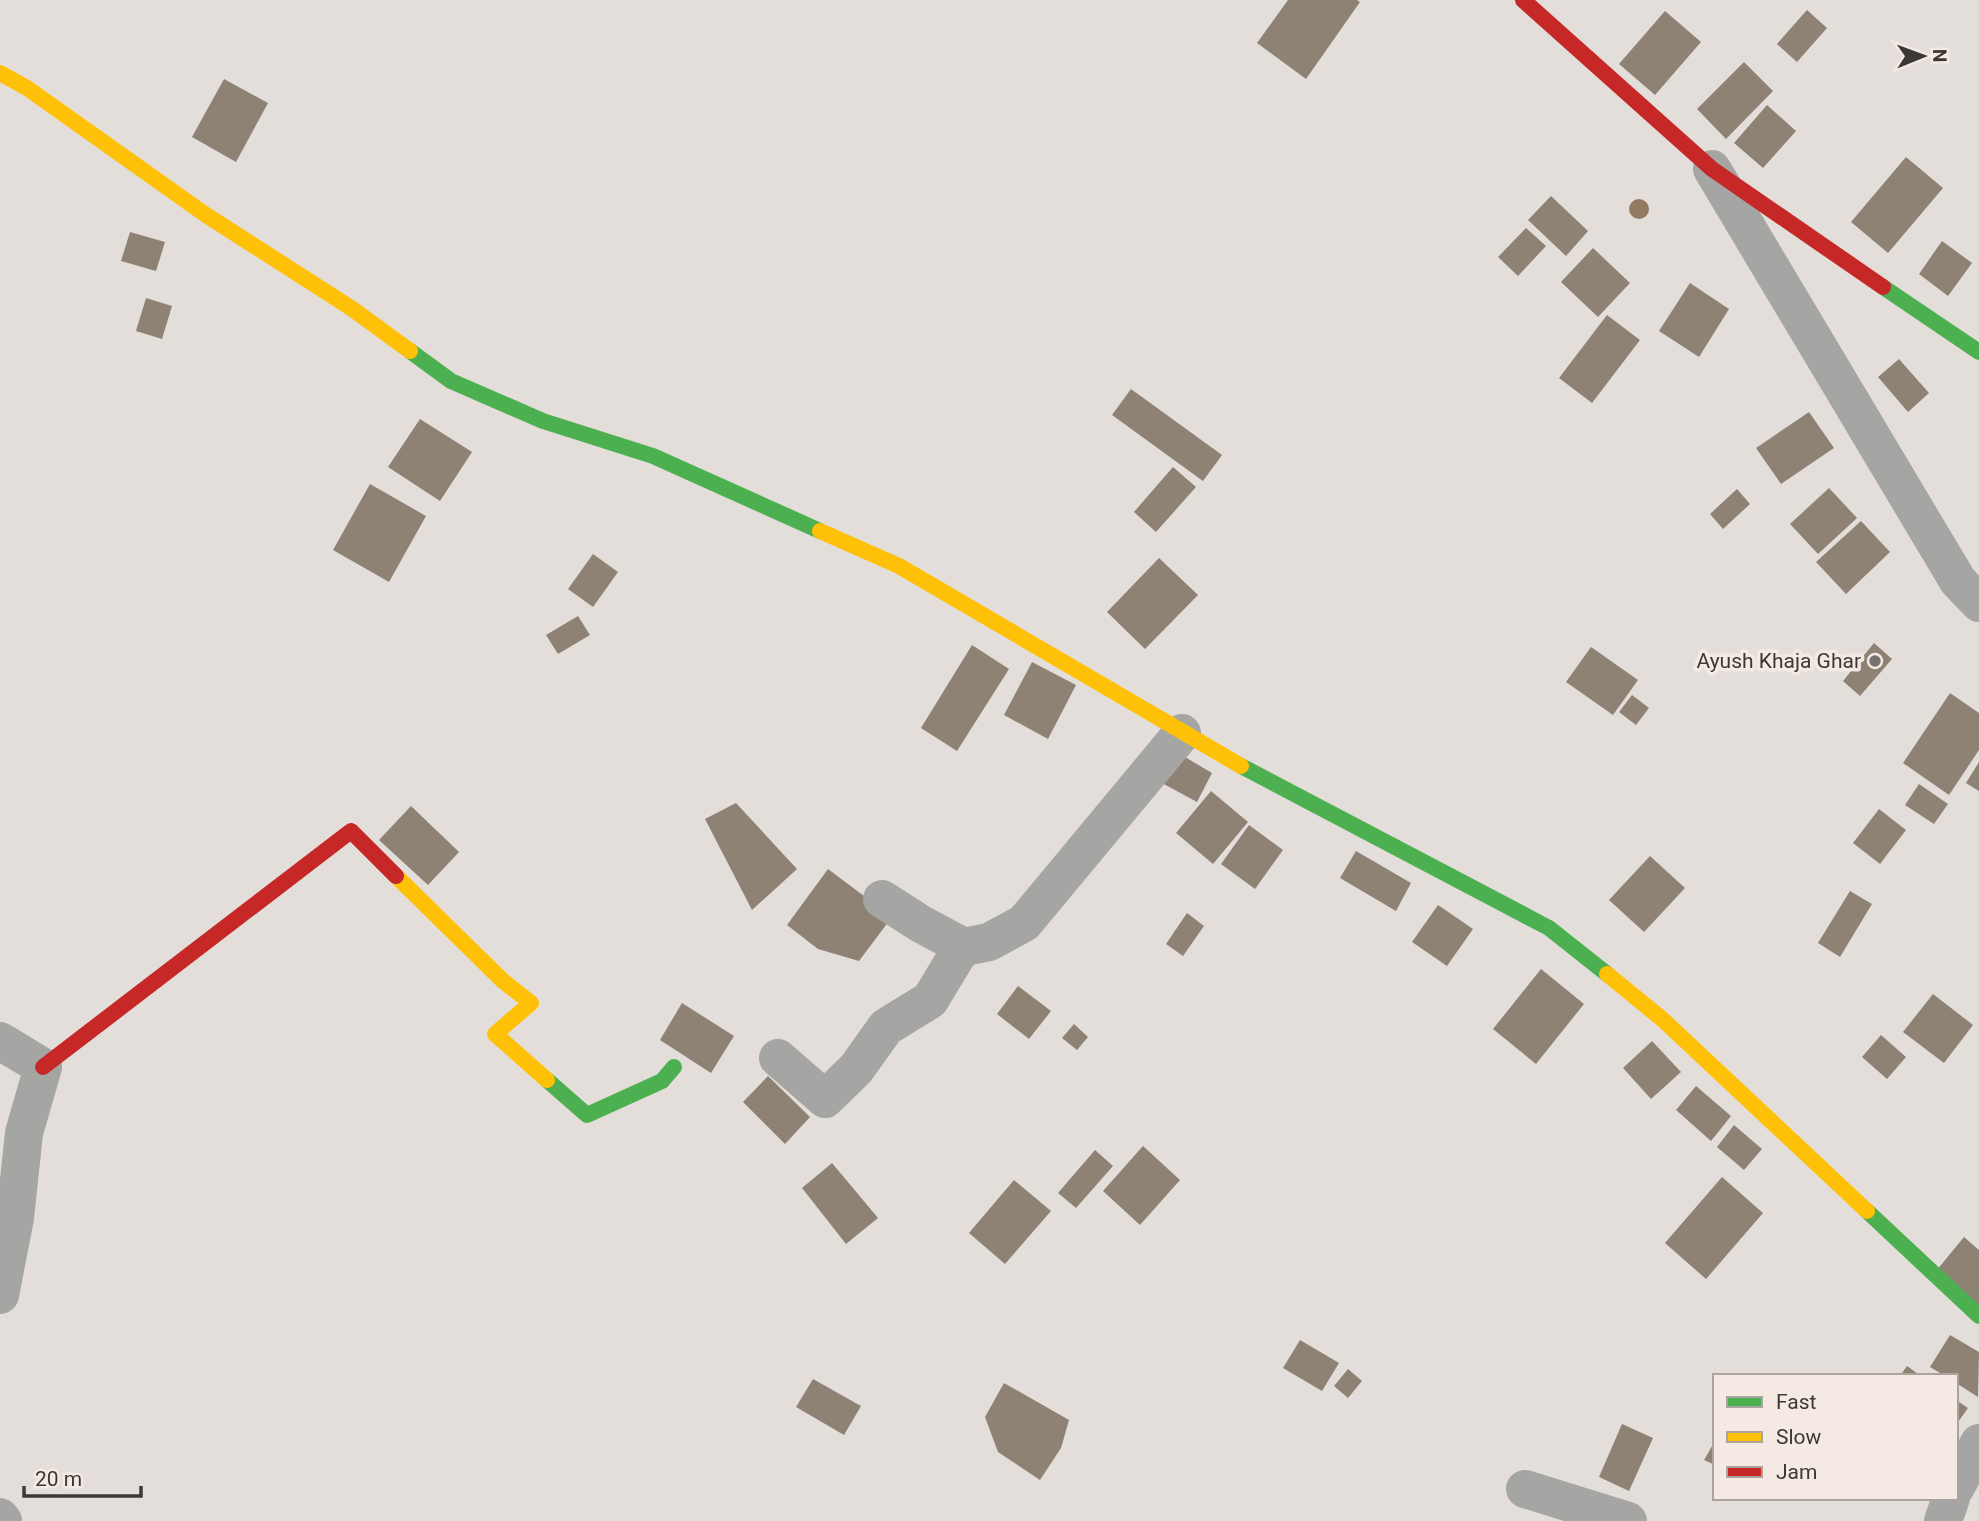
<svg xmlns="http://www.w3.org/2000/svg" width="1979" height="1521" font-family="Roboto,sans-serif">
<rect width="100%" height="100%" fill="#e3ded9"/>
<path fill="#8e8275" d="M1288 0H1357L1360 2 1306 79 1257 43Z
M1807 10 1827 28 1797 62 1777 44Z
M1665 11 1701 42 1655 95 1619 64Z
M1744 62 1773 91 1726 139 1697 109Z
M224 79 268 103 236 162 192 137Z
M1767 105 1796 131 1763 168 1734 143Z
M1906 157 1943 188 1888 253 1851 222Z
M1551 196 1588 231 1566 256 1528 220Z
M1526 228 1546 246 1518 276 1498 257Z
M130 232 165 242 156 271 121 261Z
M1942 241 1972 263 1948 296 1919 274Z
M1593 248 1630 283 1598 317 1561 282Z
M1690 283 1729 309 1699 357 1659 331Z
M146 298 172 306 162 339 136 331Z
M1607 315 1640 340 1592 403 1559 378Z
M1899 359 1929 393 1908 412 1878 377Z
M1131 389 1222 455 1203 481 1112 415Z
M1809 412 1834 448 1781 484 1756 448Z
M420 419 472 452 440 501 388 467Z
M1173 467 1196 487 1156 532 1134 512Z
M370 484 426 516 389 582 333 550Z
M1829 488 1857 518 1818 554 1790 524Z
M1737 489 1750 504 1723 529 1710 514Z
M1861 521 1890 552 1846 594 1816 562Z
M593 554 618 572 593 607 568 589Z
M1159 558 1198 595 1145 649 1107 612Z
M578 616 590 635 558 654 546 635Z
M1874 643 1892 659 1860 696 1843 681Z
M972 645 1009 669 957 751 921 728Z
M1591 647 1638 680 1613 715 1566 682Z
M1032 662 1076 685 1048 739 1004 715Z
M1950 693 1979 713V750L1949 795 1903 763Z
M1632 695 1649 708 1636 725 1619 712Z
M1180 754 1212 773 1197 802 1160 782Z
M1979 762V791L1966 783Z
M1919 784 1948 804 1934 824 1905 805Z
M1211 791 1248 822 1213 864 1176 833Z
M736 803 797 869 752 910 705 819Z
M411 806 459 852 428 885 379 840Z
M1879 809 1906 830 1880 864 1853 843Z
M1249 825 1283 850 1255 889 1221 864Z
M1356 851 1411 883 1396 911 1340 878Z
M1650 856 1685 888 1644 932 1609 900Z
M828 869 892 917 859 961 818 949 787 925Z
M1850 891 1872 904 1840 957 1818 943Z
M1438 905 1473 929 1447 966 1412 942Z
M1187 913 1204 926 1183 956 1166 944Z
M1541 969 1584 1004 1536 1064 1493 1029Z
M1018 986 1051 1011 1029 1039 997 1014Z
M1933 994 1973 1025 1944 1063 1903 1032Z
M682 1003 734 1036 711 1073 660 1040Z
M1074 1024 1088 1037 1077 1050 1062 1038Z
M1881 1035 1906 1057 1887 1079 1862 1057Z
M1652 1041 1681 1072 1651 1099 1623 1068Z
M768 1076 810 1117 785 1144 743 1102Z
M1696 1086 1731 1116 1711 1141 1676 1110Z
M1734 1125 1762 1149 1744 1170 1717 1147Z
M1143 1146 1180 1180 1140 1225 1103 1191Z
M1095 1150 1113 1166 1076 1208 1058 1193Z
M832 1163 878 1218 846 1244 802 1188Z
M1722 1177 1763 1213 1706 1279 1665 1243Z
M1014 1180 1051 1211 1005 1264 969 1233Z
M1964 1237 1979 1250V1307L1936 1271Z
M1950 1335 1979 1352 1978 1397 1956 1383V1376H1945L1930 1367Z
M1300 1340 1339 1363 1322 1391 1283 1368Z
M1907 1366 1921 1376H1900Z
M1348 1369 1362 1381 1348 1398 1334 1386Z
M813 1379 861 1406 844 1435 796 1407Z
M1004 1383 1069 1420 1061 1448 1040 1480 998 1452 985 1417Z
M1956 1400 1968 1408 1956 1425Z
M1622 1424 1653 1438 1629 1491 1599 1477Z
M1715 1441V1465L1704 1460Z"/>
<g fill="none" stroke-linecap="round" stroke-linejoin="round">
<path stroke="#a5a5a4" stroke-width="38" d="M1712 169 1958 581 1979 603
M882 899 921 924 964 947
M0 1041 43 1067 24 1133 15 1218 0 1295
M778 1058 825 1099 856 1069 886 1027 930 1000 956 957 964 947 989 942 1024 923 1182 733
M1956 1487 1979 1443
M1525 1489 1628 1521
M0 1517 3 1521
M1943 1521 1951 1498"/>
<path stroke="#4caf50" stroke-width="16" d="M1883 287 1979 352
M410 351 451 381 543 421 653 456 820 531
M1241 766 1549 928 1607 974
M547 1080 587 1115 662 1081 674 1067
M1867 1211 1979 1316"/>
<path stroke="#ffc107" stroke-width="16" d="M0 73 27 88 206 215 351 308 410 351
M820 531 899 566 1241 766
M396 876 503 981 531 1003 495 1034 547 1080
M1607 974 1662 1019 1867 1211"/>
<path stroke="#c62828" stroke-width="16" d="M1523 0 1712 169 1883 287
M43 1067 351 831 396 876"/>
</g>
<circle fill="#927962" cx="1639" cy="209" r="10"/>
<circle fill="#76726e" stroke="#f5eae3" stroke-width="2.5" cx="1875" cy="661" r="7"/>
<g text-anchor="middle" dominant-baseline="central" stroke-width="7" stroke-linejoin="round" paint-order="stroke">
<g font-size="21" fill="#3c3835" stroke="#f5eae3" text-anchor="end">
<text x="1861" y="661">Ayush Khaja Ghar</text>
</g>
</g>
<rect x="1713" y="1374" width="245" height="126" fill="#f5eae3" stroke="#aba39d" stroke-width="2"/>
<rect x="1727" y="1397" width="35" height="10" fill="#4caf50" stroke="#aba39d" stroke-width="2"/>
<text x="1776" y="1409" font-size="21" fill="#3c3835">Fast</text>
<rect x="1727" y="1432" width="35" height="10" fill="#ffc107" stroke="#aba39d" stroke-width="2"/>
<text x="1776" y="1444" font-size="21" fill="#3c3835">Slow</text>
<rect x="1727" y="1467" width="35" height="10" fill="#c62828" stroke="#aba39d" stroke-width="2"/>
<text x="1776" y="1479" font-size="21" fill="#3c3835">Jam</text>
<g transform="translate(1923 56) rotate(89)" stroke="#f5eae3" stroke-width="5" paint-order="stroke">
<path d="M0-5L12 26L0 18L-12 26Z" fill="#3c3835"/>
<text y="-10" font-size="19" font-weight="bold" text-anchor="middle" fill="#3c3835">N</text>
</g>
<path d="M24 1486v10h117v-10" fill="none" stroke="#3c3835" stroke-width="3.5"/>
<text x="35" y="1486" font-size="21" fill="#3c3835" stroke="#f5eae3" stroke-width="5" paint-order="stroke">20 m</text>
</svg>
